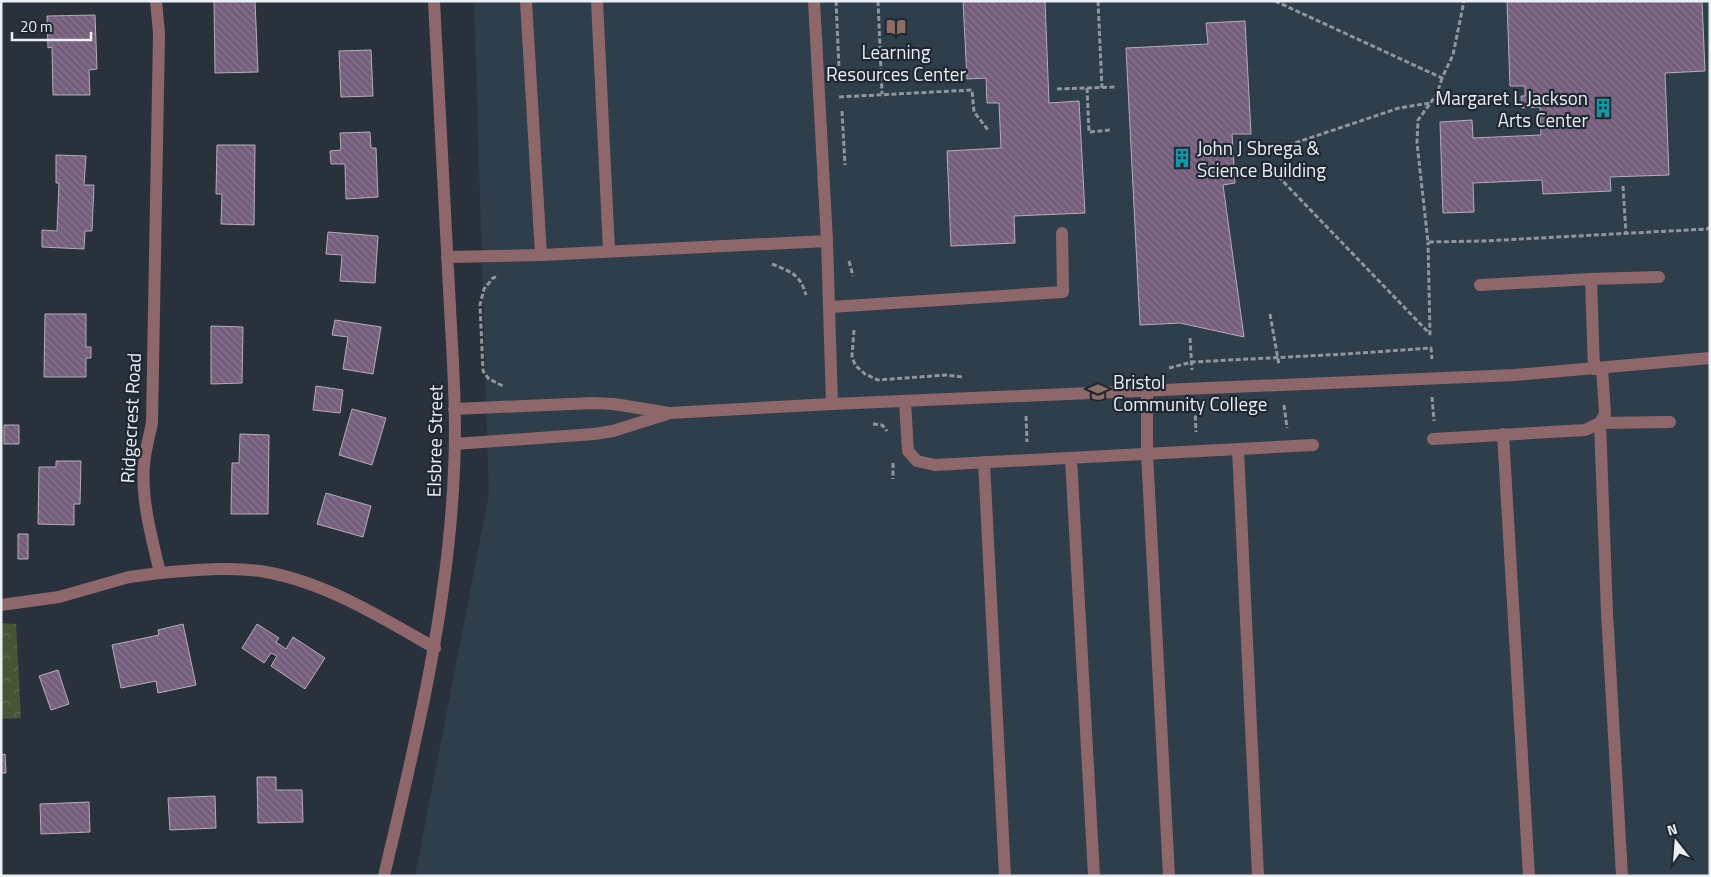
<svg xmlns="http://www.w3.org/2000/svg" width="1711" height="877" font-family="'Titillium Web',sans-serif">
<defs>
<pattern id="forest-crowns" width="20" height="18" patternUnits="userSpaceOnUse" patternTransform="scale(1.25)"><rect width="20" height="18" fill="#475436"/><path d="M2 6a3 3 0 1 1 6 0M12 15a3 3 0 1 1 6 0" fill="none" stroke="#626d54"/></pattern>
<pattern id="building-back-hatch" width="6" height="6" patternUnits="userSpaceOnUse" patternTransform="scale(1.25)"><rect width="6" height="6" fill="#745e7b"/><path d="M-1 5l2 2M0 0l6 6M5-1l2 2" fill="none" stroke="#88758e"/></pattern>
</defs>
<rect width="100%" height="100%" fill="#29323c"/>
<path fill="#2f3e4b" d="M474 1H1710V876H415L489 494Z"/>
<path fill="url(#forest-crowns)" d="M1 623 16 624 21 718 1 719Z"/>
<path fill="url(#building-back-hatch)" stroke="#b6acb9" d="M214 1H255L258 72 215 73Z
M963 1H1045L1049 103 1079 101 1085 213 1014 216 1015 243 951 246 947 151 1001 148 999 103H987L986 78 967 79Z
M1507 1H1702L1705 71 1665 73 1669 175 1610 177 1611 191 1543 194 1542 180 1473 183 1474 212 1443 213 1440 122 1472 120 1473 138 1541 135 1540 107 1522 108 1521 96H1525V86H1510Z
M95 15 97 69 89 70 90 95H53L52 47 48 48 47 16Z
M1245 21 1251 134H1232L1235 183 1223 185 1244 337 1180 323 1140 325 1126 48 1208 44 1206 23Z
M371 50 373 96 341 97 339 51Z
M370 132 371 148H376L378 197 346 199 345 164H331L330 151 341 150 340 133Z
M217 145H255L254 225 221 224 222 194H216Z
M56 155 86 156 84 185H94L92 231H85L84 249 42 247V230L57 231 59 183H56Z
M328 232 378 236 375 283 340 281 342 255 326 254Z
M45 314H86V347H91V358H86V377H44Z
M335 320 381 327 373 374 343 369 348 337 332 335Z
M211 326 243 327 242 383 211 384Z
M316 386 343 390 340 413 313 410Z
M352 409 386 418 372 465 339 455Z
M4 425H19V444H4Z
M240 434 269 435 268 514H231L232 463H239Z
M56 461H81L80 504H74V525L38 524 39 467H56Z
M326 493 371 506 363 537 317 524Z
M18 534H28V559H18Z
M183 624 196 685 158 693 156 681 121 688 112 645 159 635 158 630Z
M257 624 279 638 276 642 286 649 293 637 325 658 305 689 271 666 277 656 271 653 264 663 242 648Z
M58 670 69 704 51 710 39 676Z
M5 754 6 773H1V755Z
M257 777H276V790H302L303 822 258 823Z
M215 796 216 828 170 830 168 798Z
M89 802 90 832 41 834 40 804Z"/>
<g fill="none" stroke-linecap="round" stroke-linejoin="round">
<path stroke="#8f969e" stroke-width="3" stroke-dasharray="5 2.5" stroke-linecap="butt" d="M836 1 839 68
M878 1 882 94
M1098 1 1102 88
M1275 1 1442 78 1453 55 1464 1
M1442 78 1437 94 1418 120 1417 143 1428 242 1484 241 1707 229 1710 227
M1087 88 1089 132 1110 130
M1057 89 1115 87
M839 97 972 90 974 112 988 130
M842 111 845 165
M1274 150 1399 108 1430 103
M1273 171 1430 334 1428 242
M1623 186 1626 234
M849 261 853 276
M772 264C791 272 800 274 806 295
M496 277 493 278 484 289 480 305 483 371 489 379 503 386
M1270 314 1279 365
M854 330 852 356 855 365 865 374 878 380 946 375 963 377
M1190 338 1192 370
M1169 368 1192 362 1346 354 1431 348 1432 359
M1432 397 1434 421
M1284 405 1287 428
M1195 408 1196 432
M1026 416 1027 442
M873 424 882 425 887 431
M893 463V479"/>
<path stroke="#8e676b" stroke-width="12" d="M156 1 159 33 152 423C149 437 145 451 144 465 141 501 152 538 160 573 195 570 232 566 266 572 327 583 382 618 435 648
M526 1 541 255
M597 1 609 251
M814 1 827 241 832 404
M447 257 541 255 827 241
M1591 279 1659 277
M1480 285 1591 279 1594 369
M830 307 1063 292 1062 233
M1147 391V453L1169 876
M905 402 908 451 917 461 935 465 1313 445
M454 409 593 403 614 404 669 413 832 404 1515 375 1710 358
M1503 434 1529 876
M1433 439 1585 430 1600 423 1605 414 1602 368
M455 444 594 434 613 431 667 414
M1238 449 1258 876
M1071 458 1094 876
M984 462 1005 876
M1 605 59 597 129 577 160 573
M384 876C416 741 448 610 454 471 457 410 452 349 449 289 444 193 439 97 434 1
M1622 876 1607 613 1600 423 1670 422"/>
</g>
<defs>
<symbol id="library-bare" viewBox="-9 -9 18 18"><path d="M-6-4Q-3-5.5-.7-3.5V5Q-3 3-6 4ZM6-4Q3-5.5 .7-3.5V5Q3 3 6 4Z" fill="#8d6e63" stroke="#1f2832" stroke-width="2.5" paint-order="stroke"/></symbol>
<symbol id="building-bare" viewBox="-9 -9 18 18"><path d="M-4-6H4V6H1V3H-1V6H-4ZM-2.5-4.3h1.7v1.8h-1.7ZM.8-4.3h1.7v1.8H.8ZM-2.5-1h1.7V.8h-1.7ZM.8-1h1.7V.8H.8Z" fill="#0f9aa8" stroke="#1f2832" stroke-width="2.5" paint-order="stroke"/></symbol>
<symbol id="university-bare" viewBox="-9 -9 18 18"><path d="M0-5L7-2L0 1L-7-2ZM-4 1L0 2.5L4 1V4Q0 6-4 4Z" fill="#8d6e63" stroke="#1f2832" stroke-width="2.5" paint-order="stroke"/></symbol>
</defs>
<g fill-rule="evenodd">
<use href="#library-bare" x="882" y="13" width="28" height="28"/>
<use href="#building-bare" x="1589" y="94" width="28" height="28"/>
<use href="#building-bare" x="1168" y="144" width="28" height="28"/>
<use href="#university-bare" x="1084" y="378" width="28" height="28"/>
</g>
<g text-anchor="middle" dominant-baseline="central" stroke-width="4.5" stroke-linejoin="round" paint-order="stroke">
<g font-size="19" fill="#e9eff5" stroke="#1f2832" text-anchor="start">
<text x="896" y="51" text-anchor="middle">Learning<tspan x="896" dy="22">Resources Center</tspan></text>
<text x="1588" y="97" text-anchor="end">Margaret L Jackson<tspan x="1588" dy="22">Arts Center</tspan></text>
<text x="1197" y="147">John J Sbrega &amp;<tspan x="1197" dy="22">Science Building</tspan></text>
<text x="1113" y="381">Bristol<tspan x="1113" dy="22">Community College</tspan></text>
</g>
<g font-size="19" fill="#e9eff5" stroke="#1f2832">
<text transform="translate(130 418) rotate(-87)">Ridgecrest Road</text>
<text transform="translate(434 441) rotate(-89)">Elsbree Street</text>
</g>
</g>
<rect width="1711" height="877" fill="none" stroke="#e9eff5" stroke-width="5"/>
<g transform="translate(1676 842) rotate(343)" stroke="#1f2832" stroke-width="4" paint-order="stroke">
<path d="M0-4L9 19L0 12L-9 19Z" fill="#e9eff5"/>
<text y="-8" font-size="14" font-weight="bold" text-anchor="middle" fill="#e9eff5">N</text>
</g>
<path d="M12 32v8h79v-8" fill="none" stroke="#e9eff5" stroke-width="2.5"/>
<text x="20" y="32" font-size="15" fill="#e9eff5" stroke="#1f2832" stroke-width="4" paint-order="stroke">20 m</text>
</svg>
